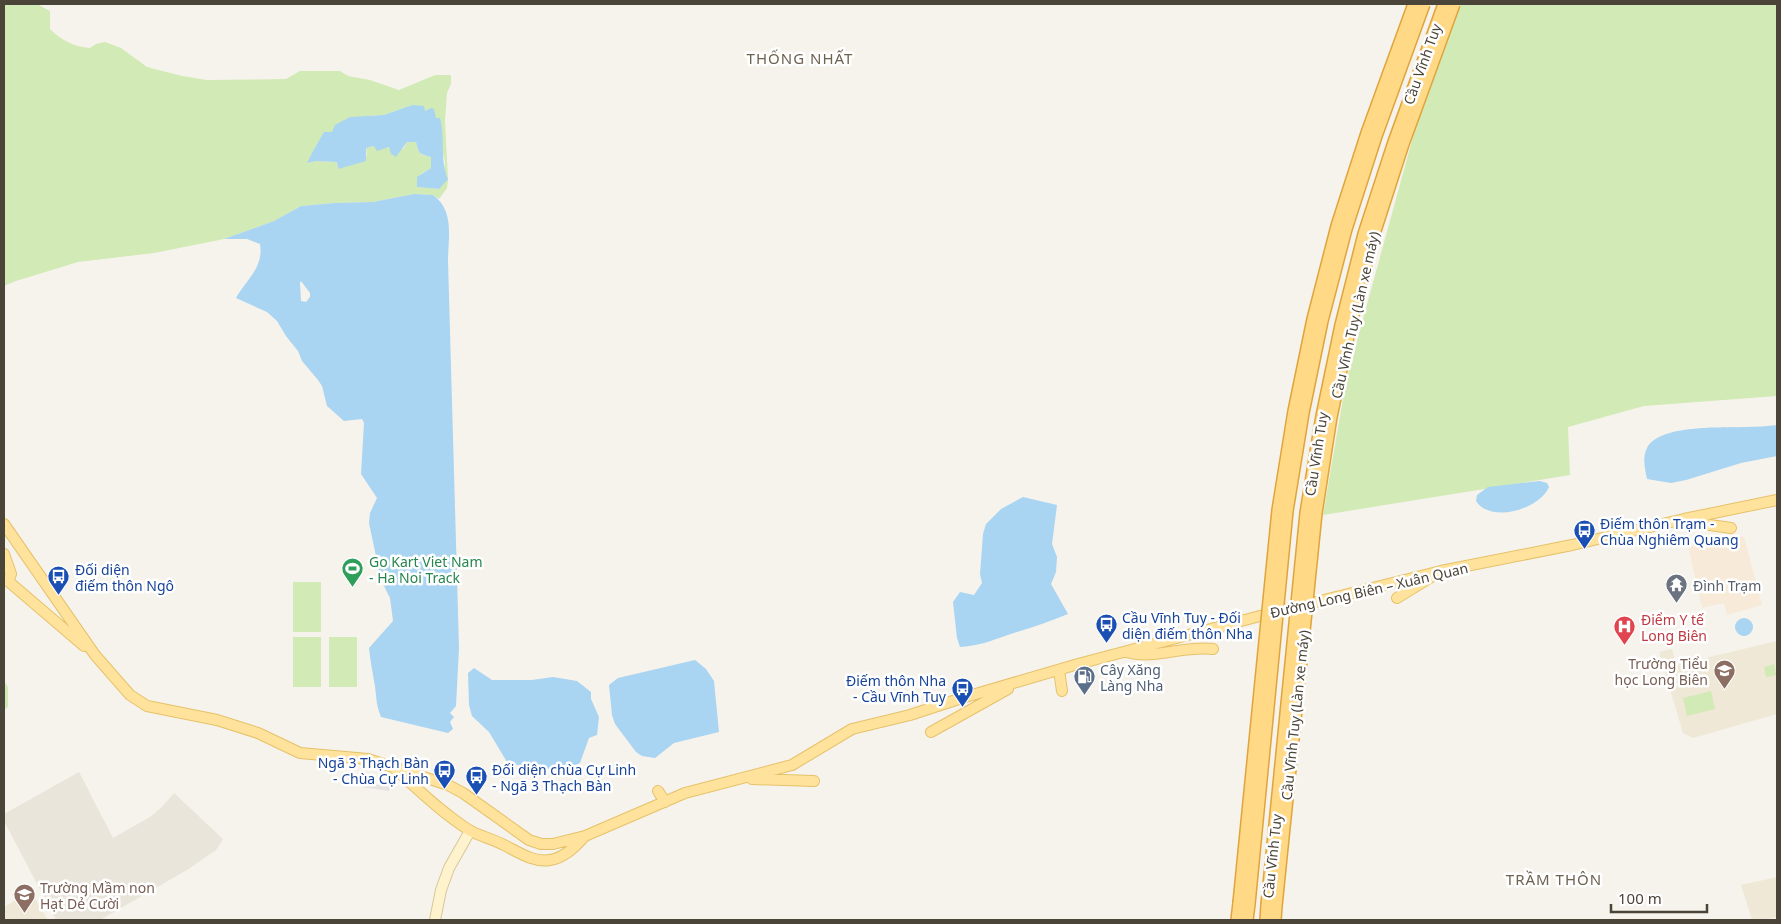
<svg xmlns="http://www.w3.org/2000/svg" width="1781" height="924" font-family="'Noto Sans',sans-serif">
<rect width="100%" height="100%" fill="#f6f3ec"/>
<path fill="#eae5da" d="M79 772 113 838 150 817 162 807 174 793 223 839 216 850 187 870 100 920H56L4 821V814Z"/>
<path fill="#f7ead8" d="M1739 536 1744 537 1762 605 1727 615 1724 603 1702 608 1688 546Z"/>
<path fill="#efe8d6" d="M1777 641V714L1693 738 1683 733 1659 652 1672 649 1676 665Z
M1777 877V917L1764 920H1752L1741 885Z
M25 895 34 896 48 920H4V907Z"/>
<path fill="#d2eab5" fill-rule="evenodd" d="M4 4H37L50 11V29C61 40 74 47 90 48L96 44 105 42 121 48 147 67 182 76 207 80 286 79 300 71H340L348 76 370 80 399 90 435 75H451V84L447 93 445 121 448 180 447 188 439 199 433 195 414 194 373 202 335 203 301 206 274 221 224 239 154 253 78 262 16 281 4 286ZM412 105 425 111 436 119 445 162 444 172 439 189 417 187 421 174 431 168V157L422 155 418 150 416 142H407L403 149 374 146 366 148 367 155 338 169 337 162 315 161 308 163 313 151 324 133 332 132 367 116 384 115Z
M1459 4H1777V396L1644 406 1568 427 1570 475 1323 515 1346 381 1422 104Z
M293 582H321V632H293Z
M293 637H321V687H293Z
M329 637H357V687H329Z
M1774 664 1776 675 1766 677 1764 667Z
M4 681 8 687V707L4 710Z
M1711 691 1715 709 1687 716 1683 698Z"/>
<path fill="#e5e3e0" d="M362 783 390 786 389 791 362 787Z"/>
<path fill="#a9d4f2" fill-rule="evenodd" d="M412 105 424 106 425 111 431 108 434 109 436 118H440C445 136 440 163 448 179L439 189 417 187V177L431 168V157C419 154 419 154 416 142H407L396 157 391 154 389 147 377 151 374 146 366 148V161L338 169 337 162 316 161 307 163 313 151 324 132H332L335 125 350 117 384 115Z
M414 194 433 195C455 211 448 238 448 261L459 648 456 706 450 713 454 717 450 722 453 729 448 733 381 717C375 702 377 695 374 681 372 669 370 659 369 648L393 621 390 598 381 580 369 523 370 513 377 498 361 474 364 423 362 419 344 421 327 406 322 386 318 380 302 361 298 351 286 336 277 321 267 312 236 298C247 279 264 267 260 244L247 239H224L274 221 301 206 335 203 373 202ZM301 281 310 293V297L306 302 301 301 300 283Z
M1777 425V456L1741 463 1686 480 1671 483 1647 479C1645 468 1642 458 1647 448 1659 424 1723 428 1746 427 1757 427 1767 426 1777 425Z
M1540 481 1547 483 1549 487C1540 509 1491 524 1476 501L1477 495 1488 487Z
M1023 497 1057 505 1052 544 1057 557 1056 572 1051 584 1068 614C1051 621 1034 627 1017 632 998 638 981 646 960 647L957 638 953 602 960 592 974 595 982 583 980 574 983 534 986 524 1001 509Z
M1735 627a9 9 0 1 1 18 0a9 9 0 1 1-18 0Z
M695 660 706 669 714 681 719 732 674 743 655 758 642 756 636 752 615 724 612 715 609 685 618 678Z
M474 668 492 680H532L553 677 577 681 591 692V699L599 717 597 735 589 738 580 763 566 770 525 767 507 762 489 732 472 716 469 705 468 673Z"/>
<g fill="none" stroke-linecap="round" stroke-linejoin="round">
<defs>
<path id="secondary" d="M435 920 441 890 449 868 470 831"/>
<path id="primary" d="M4 524 95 655 130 695 147 706 217 720 258 733 300 753 368 759 448 785 463 793 529 840 541 844H553L585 836 685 793 792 765 852 729 910 715 962 698 1078 664 1260 616 1441 571 1572 545 1684 519 1777 500
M1680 524H1703L1731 528
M4 554 11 574 8 581 84 646
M1397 598 1433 576
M1126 652C1155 660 1184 645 1213 649
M1059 670 1062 691
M931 732 1008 689
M395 769C419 790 442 813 469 830 479 836 493 839 504 845 518 852 534 863 550 860 564 858 575 847 584 837
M752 779 814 781
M658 791 665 802"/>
<path id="trunk" d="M1237 920 1239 903
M1247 920 1249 904
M1266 920 1267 905
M1275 920 1276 906"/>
</defs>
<use href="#secondary" stroke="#d6c79b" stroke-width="12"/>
<use href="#primary" stroke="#e6c16a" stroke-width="12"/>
<use href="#trunk" stroke="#e0a43c" stroke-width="14"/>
<use href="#secondary" stroke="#fff3cd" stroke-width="10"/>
<use href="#primary" stroke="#ffe39c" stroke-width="10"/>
<use href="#trunk" stroke="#ffd985" stroke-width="11"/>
<defs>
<path id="trunk-bridge" d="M1239 903 1278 510 1294 411 1313 319 1337 226 1367 133 1414 4
M1249 904 1287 511 1303 413 1322 321 1346 229 1376 136 1424 4
M1267 905 1306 513 1322 416 1341 325 1364 234 1394 142 1444 4
M1276 906 1316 513 1331 417 1350 327 1373 237 1403 144 1454 4"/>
</defs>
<use href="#trunk-bridge" stroke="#e0a43c" stroke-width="14" stroke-linecap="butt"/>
<use href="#trunk-bridge" stroke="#ffd985" stroke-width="11"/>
</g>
<defs>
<symbol id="bus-pin" viewBox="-11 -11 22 30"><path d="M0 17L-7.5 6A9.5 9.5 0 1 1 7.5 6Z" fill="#1a4fb4" stroke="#fff"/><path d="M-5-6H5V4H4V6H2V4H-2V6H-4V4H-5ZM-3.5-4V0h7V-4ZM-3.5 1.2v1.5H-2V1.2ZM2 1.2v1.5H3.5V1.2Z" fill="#fff"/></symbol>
<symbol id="stadium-pin" viewBox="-11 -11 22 30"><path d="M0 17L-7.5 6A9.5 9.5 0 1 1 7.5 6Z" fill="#2e9e5b" stroke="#fff"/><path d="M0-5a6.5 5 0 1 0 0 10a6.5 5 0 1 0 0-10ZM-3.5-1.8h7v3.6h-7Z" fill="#fff"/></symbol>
<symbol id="temple-pin" viewBox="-11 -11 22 30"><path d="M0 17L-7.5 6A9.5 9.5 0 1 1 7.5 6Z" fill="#6b7280" stroke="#fff"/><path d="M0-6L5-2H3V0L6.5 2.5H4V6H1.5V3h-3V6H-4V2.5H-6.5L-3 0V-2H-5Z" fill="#fff"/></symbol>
<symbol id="hospital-pin" viewBox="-11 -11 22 30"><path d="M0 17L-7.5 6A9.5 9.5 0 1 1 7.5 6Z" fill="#e0444e" stroke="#fff"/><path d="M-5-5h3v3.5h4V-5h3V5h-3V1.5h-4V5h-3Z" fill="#fff"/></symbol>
<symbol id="school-pin" viewBox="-11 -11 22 30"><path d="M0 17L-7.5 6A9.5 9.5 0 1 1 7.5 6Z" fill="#8d6e63" stroke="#fff"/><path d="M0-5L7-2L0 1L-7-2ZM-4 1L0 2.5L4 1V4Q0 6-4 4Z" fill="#fff"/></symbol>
<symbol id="fuel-pin" viewBox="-11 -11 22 30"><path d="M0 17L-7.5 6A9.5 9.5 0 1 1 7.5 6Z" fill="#5c6f8a" stroke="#fff"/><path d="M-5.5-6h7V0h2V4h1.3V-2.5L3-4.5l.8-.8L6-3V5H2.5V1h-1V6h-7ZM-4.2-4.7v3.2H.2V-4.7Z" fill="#fff"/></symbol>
</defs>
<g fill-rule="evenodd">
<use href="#bus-pin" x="1572" y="518" width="25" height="34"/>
<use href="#stadium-pin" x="340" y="556" width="25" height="34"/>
<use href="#bus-pin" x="46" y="564" width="25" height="34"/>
<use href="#temple-pin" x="1664" y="572" width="25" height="34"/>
<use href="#bus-pin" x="1094" y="612" width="25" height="34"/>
<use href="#hospital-pin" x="1612" y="614" width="25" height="34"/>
<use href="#school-pin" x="1712" y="658" width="25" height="34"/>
<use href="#fuel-pin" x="1072" y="664" width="25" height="34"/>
<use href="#bus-pin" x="950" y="676" width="25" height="34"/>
<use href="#bus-pin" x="432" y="758" width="25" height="34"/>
<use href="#bus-pin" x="464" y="764" width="25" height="34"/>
<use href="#school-pin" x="12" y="882" width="25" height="34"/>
</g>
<g text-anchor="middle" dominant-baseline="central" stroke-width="5" stroke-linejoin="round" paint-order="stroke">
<g font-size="14" fill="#4b4439" stroke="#fff">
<text transform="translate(1422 64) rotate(-70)">Cầu Vĩnh Tuy</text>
<text transform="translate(1355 315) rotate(-77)">Cầu Vĩnh Tuy (Làn xe máy)</text>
<text transform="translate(1316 454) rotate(-81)">Cầu Vĩnh Tuy</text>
<text transform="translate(1369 590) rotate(-13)">Đường Long Biên – Xuân Quan</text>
<text transform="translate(1295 715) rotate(-84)">Cầu Vĩnh Tuy (Làn xe máy)</text>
<text transform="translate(1272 856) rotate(-84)">Cầu Vĩnh Tuy</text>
</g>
<g font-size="14" fill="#164399" stroke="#fff" text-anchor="start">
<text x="1600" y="523">Điếm thôn Trạm -<tspan x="1600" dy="16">Chùa Nghiêm Quang</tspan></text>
<text x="75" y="569">Đối diện<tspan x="75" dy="16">điếm thôn Ngô</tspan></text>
<text x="1122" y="617">Cầu Vĩnh Tuy - Đối<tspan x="1122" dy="16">diện điếm thôn Nha</tspan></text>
<text x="946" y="680" text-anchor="end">Điếm thôn Nha<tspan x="946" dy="16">- Cầu Vĩnh Tuy</tspan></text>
<text x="429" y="762" text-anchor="end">Ngã 3 Thạch Bàn<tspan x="429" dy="16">- Chùa Cự Linh</tspan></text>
<text x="492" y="769">Đối diện chùa Cự Linh<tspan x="492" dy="16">- Ngã 3 Thạch Bàn</tspan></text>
</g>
<g font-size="14" fill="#27864d" stroke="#fff" text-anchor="start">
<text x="369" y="561">Go Kart Viet Nam<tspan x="369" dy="16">- Ha Noi Track</tspan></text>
</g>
<g font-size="14" fill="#5b616d" stroke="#fff" text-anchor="start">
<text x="1693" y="585">Đình Trạm</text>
</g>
<g font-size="14" fill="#be3a42" stroke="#fff" text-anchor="start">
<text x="1641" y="619">Điểm Y tế<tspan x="1641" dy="16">Long Biên</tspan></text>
</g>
<g font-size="14" fill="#785e54" stroke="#fff" text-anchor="end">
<text x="1708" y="663">Trường Tiểu<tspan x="1708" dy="16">học Long Biên</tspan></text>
<text x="40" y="887" text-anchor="start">Trường Mầm non<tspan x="40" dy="16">Hạt Dẻ Cười</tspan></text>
</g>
<g font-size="14" fill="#4e5e75" stroke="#fff" text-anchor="start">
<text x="1100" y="669">Cây Xăng<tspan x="1100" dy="16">Làng Nha</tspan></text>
</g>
<g font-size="15" letter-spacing="1" fill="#6e6250" stroke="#fff">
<text x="800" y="58">THỐNG NHẤT</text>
<text x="1554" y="879">TRẦM THÔN</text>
</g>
</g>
<rect width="1781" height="924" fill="none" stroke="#4b4439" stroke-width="10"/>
<path d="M1611 904v8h96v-8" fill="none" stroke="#4b4439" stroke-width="2.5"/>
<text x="1618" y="904" font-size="15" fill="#4b4439" stroke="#ffffff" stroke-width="4" paint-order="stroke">100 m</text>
</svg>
